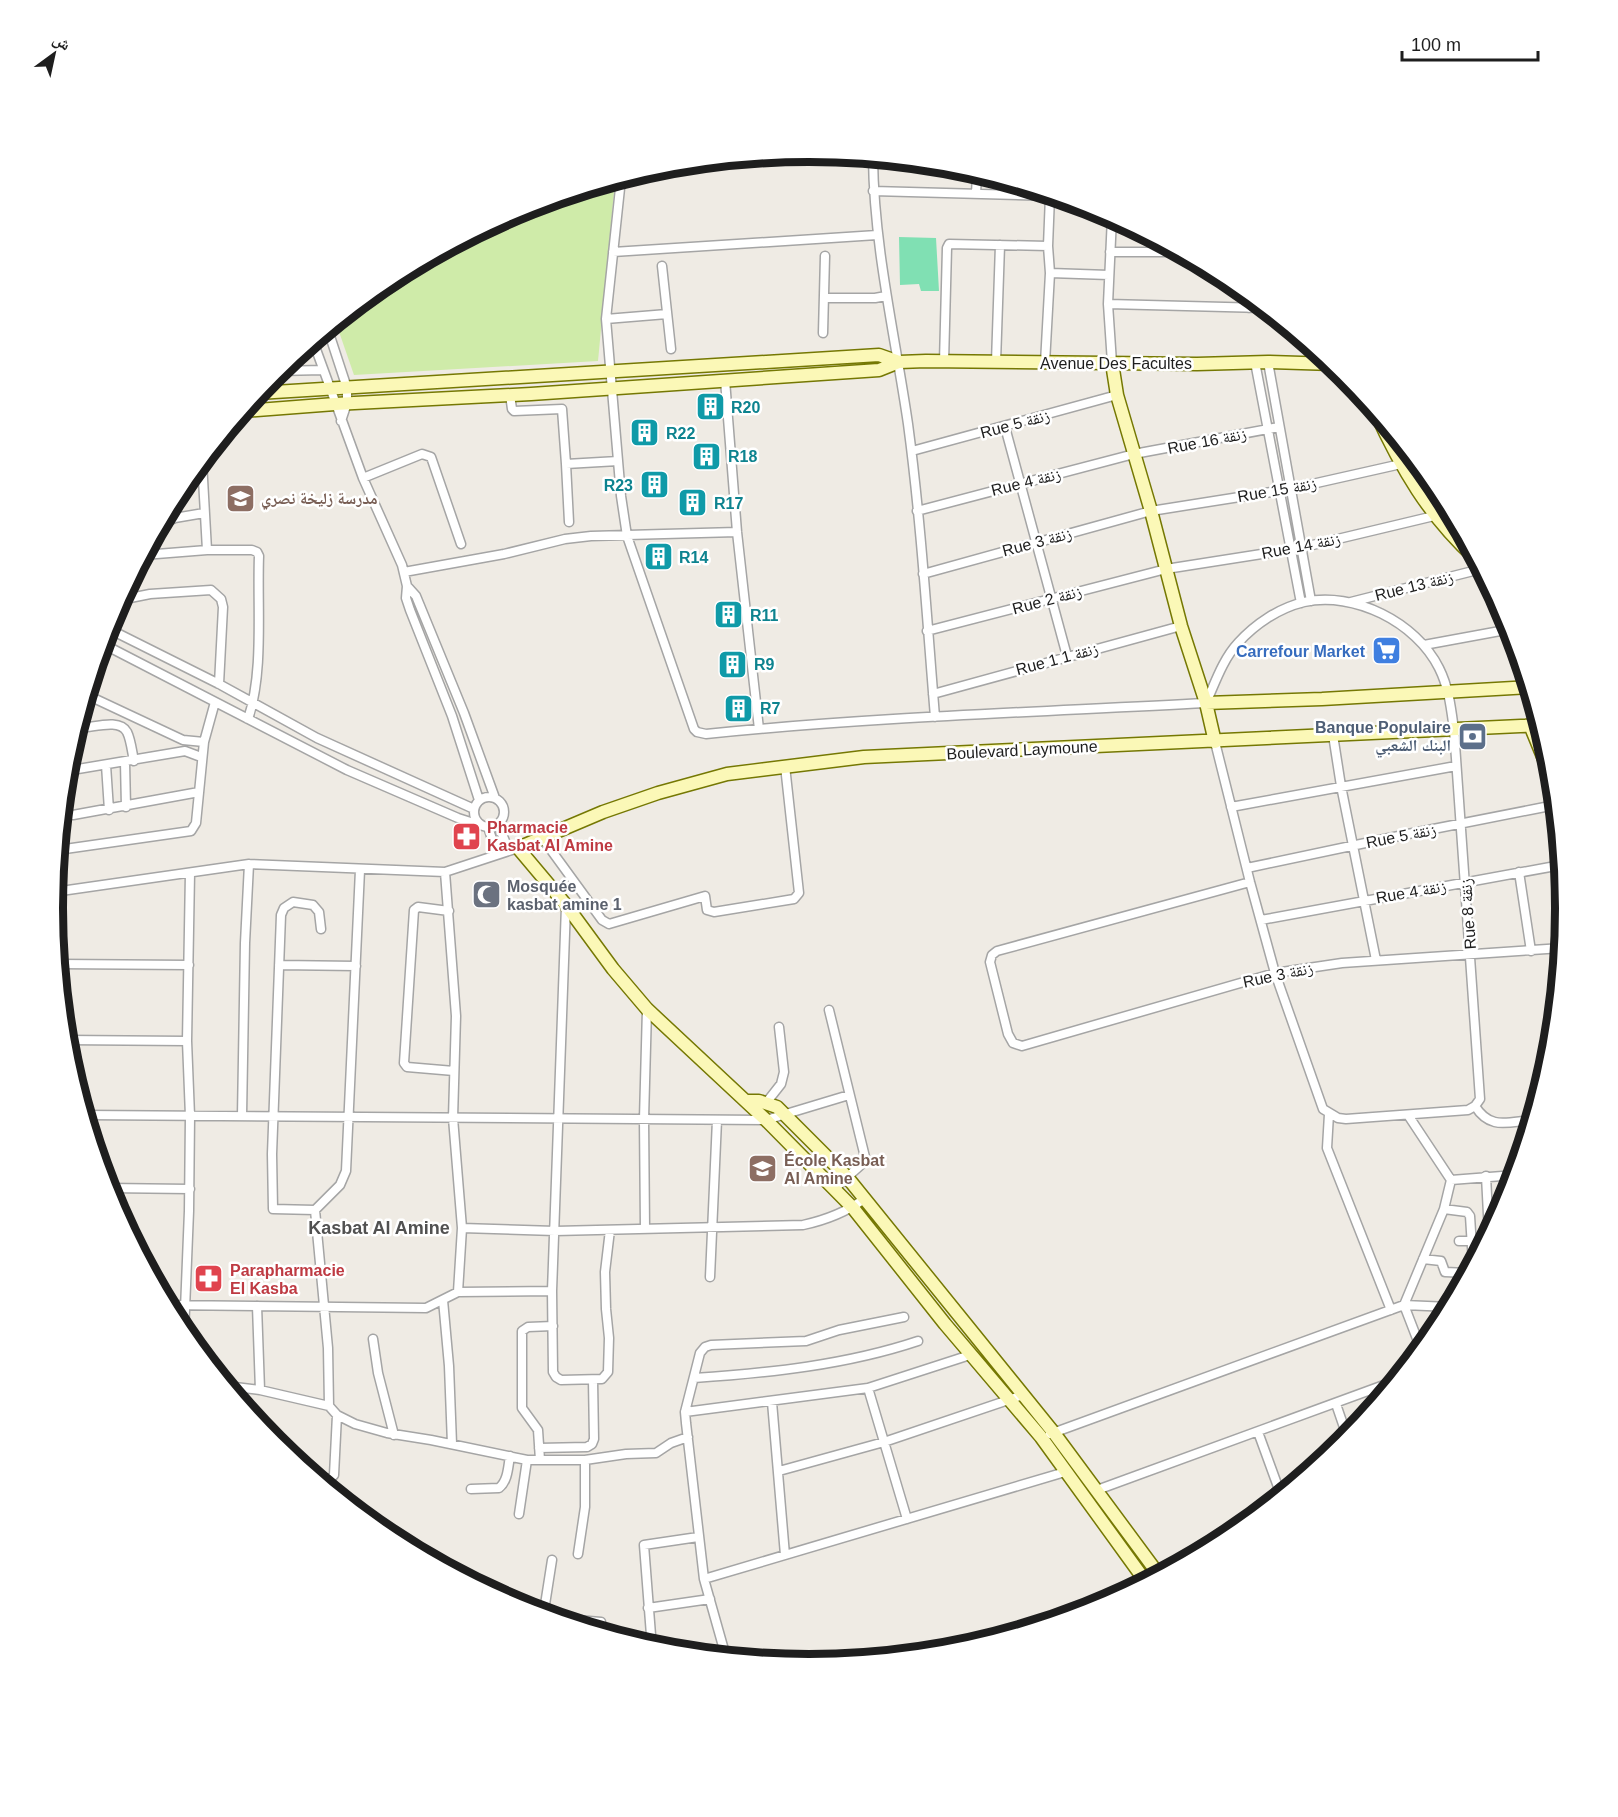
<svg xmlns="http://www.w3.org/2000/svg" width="1618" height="1817" font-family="Helvetica,'Noto Naskh Arabic',sans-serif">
<rect width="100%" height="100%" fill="#efebe4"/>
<path fill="#cfeba9" d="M615 181 598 361 354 375 336 323 389 279 520 209Z"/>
<path fill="#80e0b3" d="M899 237 936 238 939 291H921L919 284 900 285Z"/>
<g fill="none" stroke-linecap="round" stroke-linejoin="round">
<defs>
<path id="street" d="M873 158C874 248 895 335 908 424 921 521 927 620 935 717
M621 179 606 319 621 496 627 536 694 729 697 732 706 734C872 717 1039 712 1206 703 1215 683 1223 659 1238 643 1255 624 1279 608 1304 602 1354 591 1416 622 1439 668 1449 688 1451 708 1454 730L1480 1099 1475 1106 1468 1110 1346 1119 1338 1118 1323 1109 1275 973 1250 882 1215 742
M873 191 1052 196
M976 194 977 173
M613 252 877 235
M1110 252H1178
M662 266 671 349
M1050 273 1109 275
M824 298H875L886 296
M1108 304 1264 308
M1249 308V296
M606 319 667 314
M328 330 347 388V403L341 421
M823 333 825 256
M313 341 363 478 402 565 407 586 406 598 410 610 452 716 479 800
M944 362 947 248 949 244 1048 246
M996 362 1000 245
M1255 362 1301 603
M1268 362 1311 601
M1045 363 1050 273 1048 246 1050 196
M1112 363 1108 304 1112 217
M277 371 323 370
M725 380 737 532 759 729
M510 395 512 409 514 411 562 409 566 464 618 461
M1005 427 1067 656
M912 451 1117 395
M202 461 207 550
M566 464 569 522
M363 478 422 454 431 457 461 544
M171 505 173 519
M917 511 1134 454 1279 427
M163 520 204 513
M144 555 207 550H252L257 552 259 556C257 607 264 672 248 719
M404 572 504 554 565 539 591 536 737 532
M923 574 1151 511 1290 489 1401 464
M407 586 416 596 464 713 495 798
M120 600 150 594 211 590 221 599 223 607 219 684
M1351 602 1481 569
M107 628 219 684 317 738 474 809
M927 631 1166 569 1300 548 1434 516
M103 644 347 770 458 818 483 826
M1424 645 1511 629
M933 694 1181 626
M77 728C90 729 119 717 127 732 131 740 132 752 134 761
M1333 735 1341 786 1376 960
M204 742 215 702
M125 762 126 807
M106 765 109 810
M66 771 185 751 201 757
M474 812a15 15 0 1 1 30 0a15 15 0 1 1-30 0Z
M1231 807 1456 766
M73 815 199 792
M498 824 509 851
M488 827 497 854
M543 839 602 920 609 924 705 896 707 910 714 912 794 899 799 893 785 766
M58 850 191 831 196 823 204 742 183 740 87 695
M1247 868 1408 834 1555 805
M445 872 456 1016 453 1118 462 1228 458 1292
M1519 872 1531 951
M1250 882 997 951 992 955 990 962 1008 1034 1013 1043 1022 1046 1275 973 1342 963 1562 948
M54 892 249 864 445 872 518 848
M566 906 552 1291 553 1372 556 1377 561 1380 602 1379 608 1372 609 1338 606 1309 605 1272 610 1230
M449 911 418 907 414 910 404 1063 407 1067 454 1071
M1261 920 1561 865
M58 964 189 965
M279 965 356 966
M829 1010 865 1157 862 1164 834 1189
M65 1040 187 1041
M766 1103 781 1084 784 1072 779 1027
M1475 1106C1490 1130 1507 1122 1532 1120
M1329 1114 1327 1148 1391 1310
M85 1115 766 1120 849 1095
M1408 1115 1451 1180
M242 1116 245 943 249 864
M1486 1176 1489 1234
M107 1188 190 1189
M1444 1209 1467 1212 1470 1216 1473 1263
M315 1210 273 1209 272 1154 281 915 284 908 293 902 313 905 319 912 321 929
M462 1228 555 1231 803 1225C826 1220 845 1213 864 1199
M645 1229 644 1119 647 1009
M1459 1241H1485
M1423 1259 1441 1261 1445 1272 1468 1273
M710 1277 717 1120
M443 1300 449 1366 452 1444
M167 1305 426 1308 458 1292 552 1291
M257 1306 260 1390
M184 1334 189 1211 190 1116 187 1041 190 873
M373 1339 378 1373 394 1435
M1421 1349 1404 1305 1444 1209 1451 1180 1515 1175
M694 1378C769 1373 846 1365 918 1341
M227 1386 260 1390 329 1406 328 1348 315 1210 340 1185 346 1171 360 870
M868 1388 907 1519
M772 1402 785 1555
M1336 1404 1348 1439
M329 1406 337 1415 355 1424 387 1433 431 1440 527 1460H585L626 1454 656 1453 671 1443 688 1437
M685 1412 868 1388 970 1355
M1258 1432 1281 1495
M1050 1434 1404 1305 1450 1307
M539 1448 587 1447 592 1444 594 1439 593 1380
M540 1460 538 1430 522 1408V1331L528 1327 553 1326
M779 1471 884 1442 1023 1395
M320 1481H328L334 1475 337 1415
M471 1489 499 1488C508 1481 508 1467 510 1456
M1097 1490 1395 1381
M519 1514 527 1460
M578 1554 585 1507V1460
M552 1560 544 1611 547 1615 554 1618 601 1622V1632
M704 1579 1065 1472
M648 1608 710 1599
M652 1648 644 1545 698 1537
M726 1657 704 1579 686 1423 685 1412 700 1353 705 1347 711 1345 806 1341 839 1330 904 1317"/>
<path id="secondary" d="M1112 363 1117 395 1151 511 1181 626 1206 703 1215 742
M258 393 879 355 899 362
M244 411 335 404 531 394 879 370 899 362 926 361 1197 364 1268 362 1333 364
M1375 411C1401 468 1429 516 1475 558
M1415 461 1424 479 1455 521
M1206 703 1322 699 1529 687
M1530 725 1553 781
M746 1101H759L777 1107 847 1177 1054 1433 1159 1575
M1146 1582 1041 1437 945 1324 853 1208 766 1120 647 1009 613 969 566 905 518 848 603 812 658 793 727 774 864 757 1540 725"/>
</defs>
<use href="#street" stroke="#a5a5a5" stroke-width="11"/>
<use href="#secondary" stroke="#757803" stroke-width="15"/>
<use href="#street" stroke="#fff" stroke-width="8"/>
<use href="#secondary" stroke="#fbf8b7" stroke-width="12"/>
</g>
<defs>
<symbol id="building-square" viewBox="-11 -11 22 22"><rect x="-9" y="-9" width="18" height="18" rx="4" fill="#0f9aa8" stroke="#fff"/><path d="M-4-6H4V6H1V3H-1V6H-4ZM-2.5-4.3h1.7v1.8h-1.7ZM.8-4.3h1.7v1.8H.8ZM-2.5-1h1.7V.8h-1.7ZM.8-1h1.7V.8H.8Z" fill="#fff"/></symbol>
<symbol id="school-square" viewBox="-11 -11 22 22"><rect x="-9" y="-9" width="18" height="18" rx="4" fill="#8d6e63" stroke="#fff"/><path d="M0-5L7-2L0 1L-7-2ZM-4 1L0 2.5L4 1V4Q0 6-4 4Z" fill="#fff"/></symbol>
<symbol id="supermarket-square" viewBox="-11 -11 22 22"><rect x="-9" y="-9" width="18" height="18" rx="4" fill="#3f7fe0" stroke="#fff"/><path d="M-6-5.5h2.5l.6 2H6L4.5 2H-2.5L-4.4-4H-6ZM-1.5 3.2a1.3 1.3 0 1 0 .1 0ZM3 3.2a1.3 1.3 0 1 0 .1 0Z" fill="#fff"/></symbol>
<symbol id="bank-square" viewBox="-11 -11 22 22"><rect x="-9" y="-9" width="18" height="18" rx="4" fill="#5c6f8a" stroke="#fff"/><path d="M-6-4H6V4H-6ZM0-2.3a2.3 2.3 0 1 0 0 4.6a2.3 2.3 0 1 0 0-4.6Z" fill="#fff"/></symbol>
<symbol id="pharmacy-square" viewBox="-11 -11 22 22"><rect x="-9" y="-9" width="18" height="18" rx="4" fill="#e0444e" stroke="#fff"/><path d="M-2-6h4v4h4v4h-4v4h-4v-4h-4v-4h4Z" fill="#fff"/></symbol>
<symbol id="mosque-square" viewBox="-11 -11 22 22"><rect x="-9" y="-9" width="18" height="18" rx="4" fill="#6b7280" stroke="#fff"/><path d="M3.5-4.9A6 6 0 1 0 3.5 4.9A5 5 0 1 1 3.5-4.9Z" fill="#fff"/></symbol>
</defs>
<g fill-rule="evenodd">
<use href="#building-square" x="694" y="390" width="33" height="33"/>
<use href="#building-square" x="628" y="416" width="33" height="33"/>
<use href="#building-square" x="690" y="440" width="33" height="33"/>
<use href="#building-square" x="638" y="468" width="33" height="33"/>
<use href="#school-square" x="224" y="482" width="33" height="33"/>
<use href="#building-square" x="676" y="486" width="33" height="33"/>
<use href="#building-square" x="642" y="540" width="33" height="33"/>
<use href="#building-square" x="712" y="598" width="33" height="33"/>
<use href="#supermarket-square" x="1370" y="634" width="33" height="33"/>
<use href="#building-square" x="716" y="648" width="33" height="33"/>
<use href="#building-square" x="722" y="692" width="33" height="33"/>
<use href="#bank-square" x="1456" y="720" width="33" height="33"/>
<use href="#pharmacy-square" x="450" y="820" width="33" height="33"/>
<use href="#mosque-square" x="470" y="878" width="33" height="33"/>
<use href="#school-square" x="746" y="1152" width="33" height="33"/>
<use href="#pharmacy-square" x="192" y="1262" width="33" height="33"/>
</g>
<g text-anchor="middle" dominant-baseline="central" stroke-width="5" stroke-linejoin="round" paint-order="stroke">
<g font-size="16" fill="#1e1e1e" stroke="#fff">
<text x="1116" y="363">Avenue Des Facultes</text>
<text transform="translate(1015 424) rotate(-15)">Rue 5 زنقة</text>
<text transform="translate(1207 441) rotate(-11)">Rue 16 زنقة</text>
<text transform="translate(1026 482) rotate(-14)">Rue 4 زنقة</text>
<text transform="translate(1277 490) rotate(-10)">Rue 15 زنقة</text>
<text transform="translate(1037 542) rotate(-15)">Rue 3 زنقة</text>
<text transform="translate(1301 546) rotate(-11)">Rue 14 زنقة</text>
<text transform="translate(1414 586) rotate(-14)">Rue 13 زنقة</text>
<text transform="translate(1047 600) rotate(-15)">Rue 2 زنقة</text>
<text transform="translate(1057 659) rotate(-15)">Rue 1 زنقة 1</text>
<text transform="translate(1022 750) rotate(-3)">Boulevard Laymoune</text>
<text transform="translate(1401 836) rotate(-11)">Rue 5 زنقة</text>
<text transform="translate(1411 892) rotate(-10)">Rue 4 زنقة</text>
<text transform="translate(1468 914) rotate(-94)">Rue 8 زنقة</text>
<text transform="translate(1278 975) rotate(-12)">Rue 3 زنقة</text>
</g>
<g font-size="16" font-weight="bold" fill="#0d838f" stroke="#fff" text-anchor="start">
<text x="731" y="407">R20</text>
<text x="666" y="433">R22</text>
<text x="728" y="456">R18</text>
<text x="633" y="485" text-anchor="end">R23</text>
<text x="714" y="503">R17</text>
<text x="679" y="557">R14</text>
<text x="750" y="615">R11</text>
<text x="754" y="664">R9</text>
<text x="760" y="708">R7</text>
</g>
<g font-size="16" font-weight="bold" fill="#785e54" stroke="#fff" text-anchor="start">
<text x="261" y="498">مدرسة زليخة نصري</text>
<text x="784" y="1160">École Kasbat<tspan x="784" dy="18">Al Amine</tspan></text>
</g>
<g font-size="16" font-weight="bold" fill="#366cbe" stroke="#fff" text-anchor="end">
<text x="1365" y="651">Carrefour Market</text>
</g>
<g font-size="16" font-weight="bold" fill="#4e5e75" stroke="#fff" text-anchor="end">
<text x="1451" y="727">Banque Populaire<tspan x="1451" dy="18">البنك الشعبي</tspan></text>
</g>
<g font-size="16" font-weight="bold" fill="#be3a42" stroke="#fff" text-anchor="start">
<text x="487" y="827">Pharmacie<tspan x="487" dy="18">Kasbat Al Amine</tspan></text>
<text x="230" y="1270">Parapharmacie<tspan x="230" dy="18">El Kasba</tspan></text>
</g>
<g font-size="16" font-weight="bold" fill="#5b616d" stroke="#fff" text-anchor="start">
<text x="507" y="886">Mosquée<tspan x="507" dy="18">kasbat amine 1</tspan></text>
</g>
<g font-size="18" font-weight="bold" fill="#515151" stroke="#fff">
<text x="379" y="1228">Kasbat Al Amine</text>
</g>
</g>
<path d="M0 0H1618V1817H0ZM63 908a746 746 0 1 1 1492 0a746 746 0 1 1-1492 0Z" fill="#fff" fill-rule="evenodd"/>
<path fill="none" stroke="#1e1e1e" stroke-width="8" d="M63 908a746 746 0 1 1 1492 0a746 746 0 1 1-1492 0Z"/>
<g transform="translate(54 54) rotate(33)" stroke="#ffffff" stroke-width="4.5" paint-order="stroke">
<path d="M0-4.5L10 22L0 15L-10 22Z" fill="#1e1e1e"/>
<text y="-9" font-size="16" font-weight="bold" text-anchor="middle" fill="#1e1e1e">ش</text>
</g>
<path d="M1402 51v9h136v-9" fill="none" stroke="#1e1e1e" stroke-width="3"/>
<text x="1411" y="51" font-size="18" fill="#1e1e1e" stroke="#ffffff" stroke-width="4.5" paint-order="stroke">100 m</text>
</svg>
